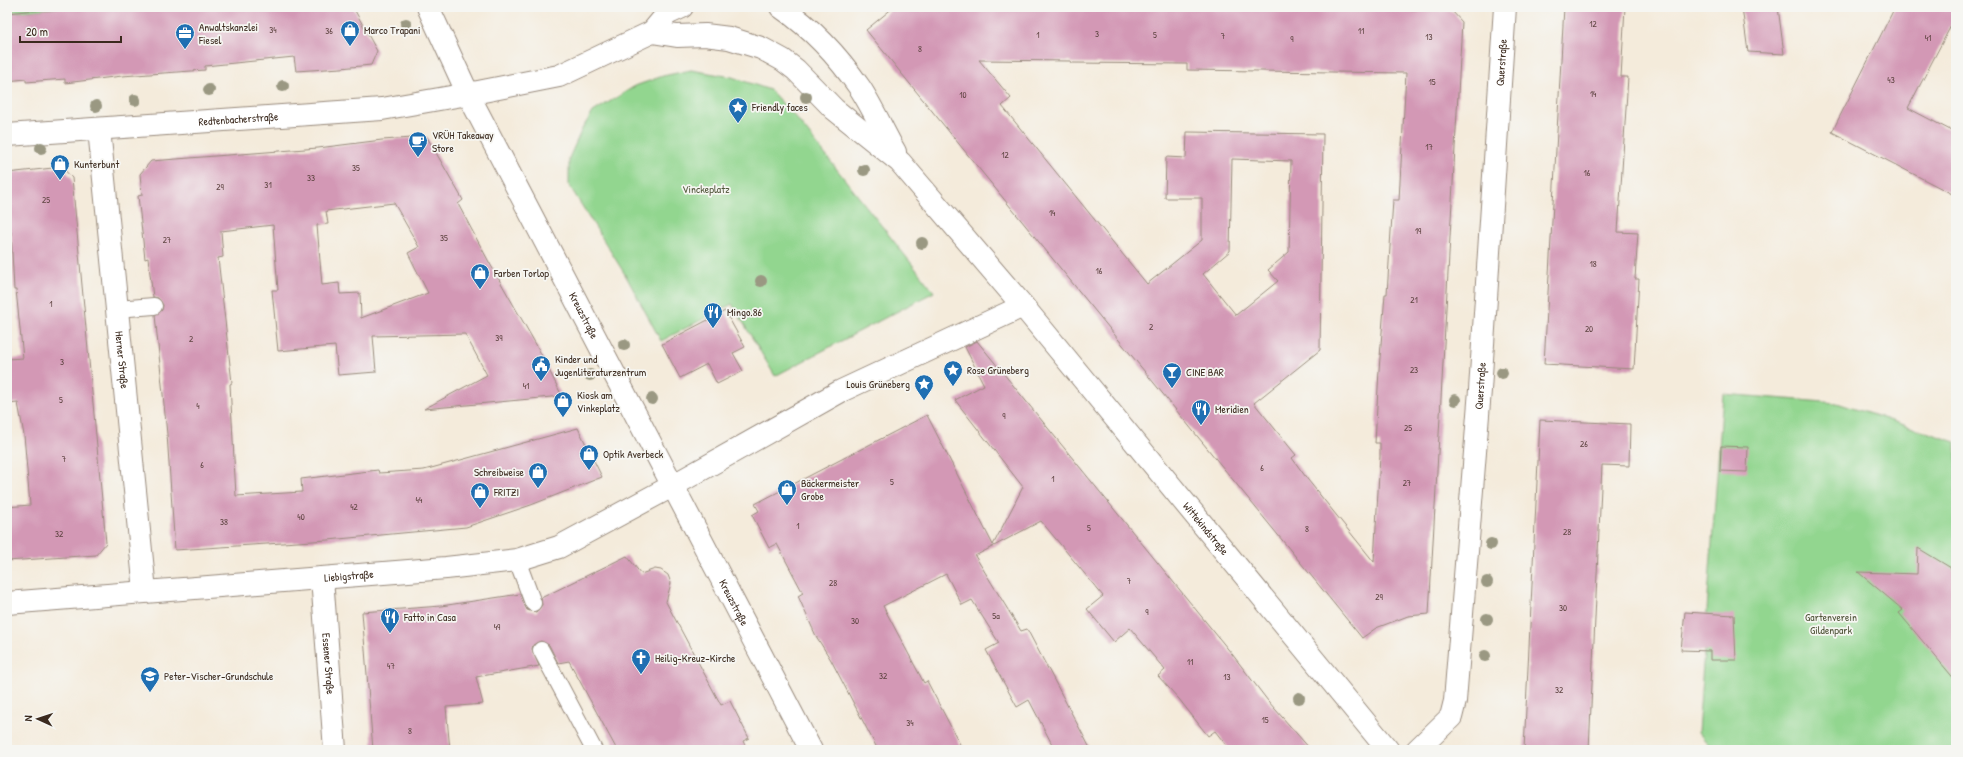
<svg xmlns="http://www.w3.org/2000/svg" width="1963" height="757" font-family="'Patrick Hand',sans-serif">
<rect width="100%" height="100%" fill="#f6f6f2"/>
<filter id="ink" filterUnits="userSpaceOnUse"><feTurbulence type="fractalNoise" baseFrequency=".025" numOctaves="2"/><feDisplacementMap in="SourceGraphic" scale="8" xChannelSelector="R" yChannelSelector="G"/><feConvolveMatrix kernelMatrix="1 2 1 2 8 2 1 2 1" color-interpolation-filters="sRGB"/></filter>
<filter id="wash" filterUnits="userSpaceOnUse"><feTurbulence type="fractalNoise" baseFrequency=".012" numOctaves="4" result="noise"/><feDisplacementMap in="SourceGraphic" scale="16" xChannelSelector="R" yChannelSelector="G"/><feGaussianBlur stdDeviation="0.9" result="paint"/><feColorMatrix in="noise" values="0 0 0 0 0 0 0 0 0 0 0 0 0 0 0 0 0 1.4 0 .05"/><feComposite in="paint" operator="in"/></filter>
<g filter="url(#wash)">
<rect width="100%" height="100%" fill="#f4ebdb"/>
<path fill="#92d68f" stroke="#668056" d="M7 7H66L7 13Z
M691 70 732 77 770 90 797 119 934 292 775 376 732 304 661 341 626 276 569 185V158L582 129 593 112 635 86 663 76Z
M1723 394 1837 403 1956 442V750H1713L1698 732Z"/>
<g id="blocks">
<path fill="#d398b5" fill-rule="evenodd" d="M66 7H353L377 51 371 65 341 68 296 71 294 57 205 66V70L122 76 65 83V79L26 82V79L7 81V13Z
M894 7H1207L1429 10 1452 11 1462 22 1429 614 1408 616 1376 628 1362 638 866 30ZM979 60 1071 61 1072 63 1187 64V70L1406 73 1399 200H1393L1387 294H1385L1379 370 1375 443H1380V456L1374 562 1308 480 1292 458 1296 455 1254 403 1320 350 1323 134 1187 132 1186 158 1166 157 1165 198H1202V240L1147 284 1002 106 1011 98ZM1232 159 1291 161 1289 252 1268 270 1278 281 1236 315 1203 274 1230 251Z
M1564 7H1625L1621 77H1628L1618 232 1638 233 1635 279H1639L1634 369 1544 364Z
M1742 7H1778L1784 54 1748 52Z
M1895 7H1956V16L1908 108 1956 133V196L1832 132Z
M427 137 463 200 458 204 489 262 538 348 562 396 424 409 487 375 465 334 373 336 376 372 338 375 335 346 278 351 272 290H278L273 225 221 231 223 257 218 258 232 383 230 384 236 496 302 492 301 479 378 470 379 473 424 470 578 428 602 477 531 505 466 527 328 540 175 550 167 434 155 315 162 310 163 305 158 298 153 297 148 258 145 259 138 196 142 195 140 174 151 161 318 148 382 140ZM394 203 419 247 408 253 428 293 361 318 360 293 340 294 339 283 322 285 317 225 328 224 326 211Z
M62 167 72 178 106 543 96 555 7 561V507L30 505 24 435 18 403 7 404V359L23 358 16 290H14L11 232H7V173Z
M725 311 745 347 733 353 743 371 717 384 707 364 680 378 662 344Z
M977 341 1232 654 1268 701 1311 750H1230L1215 731 1208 736 1179 699 1158 676 1165 670 1130 628 1114 642 1087 609 1103 596 1041 521 975 556 1021 631 1027 629 1091 750H1055L1029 700 1017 707 986 650 999 643 972 600 962 605 946 574 883 606 924 683 927 681 963 750H878L831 660 816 636 798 596 803 593 777 544 769 548 752 515 759 511 755 504 927 415 993 545 1023 487 955 400 984 385 965 347Z
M1540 420 1630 424 1629 466 1602 465 1589 750H1524Z
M1721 446 1748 447 1747 472 1720 471Z
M1918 548 1956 571V681L1899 613 1903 610 1858 572 1917 574Z
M627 556 641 574 655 569 661 570 668 575 671 583 666 602 721 705 730 701 749 738 743 741 747 750H617L569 661 558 663 549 645 541 641 533 645 532 649 539 666 476 677 483 704 446 707 450 750H373L362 612 441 606 520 594 527 610 536 612 542 605 541 598Z
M1685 612 1734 615 1736 660H1710V651L1681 650Z"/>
</g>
</g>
<g filter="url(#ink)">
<use href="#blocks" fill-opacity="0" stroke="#988a7c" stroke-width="1"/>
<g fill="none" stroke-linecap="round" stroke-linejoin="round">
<defs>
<path id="service" d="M117 309 154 306
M517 560 533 603
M541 650 594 750"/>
<g id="minor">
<path id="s1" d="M99 129 145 591"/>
<path id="s2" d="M7 135 382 109 468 94 811 750"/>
<path id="s3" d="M322 578 335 750"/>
<path id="s4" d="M7 603 446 568 517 560 559 547 674 485 841 391 1023 306"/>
<path id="s5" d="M1417 750 1451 717 1455 701 1480 390 1505 7"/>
</g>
<g id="tertiary">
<path d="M428 7 468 94 559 76 652 32 667 14 682 7"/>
<path d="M781 7C813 29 838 56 860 88 873 108 883 131 895 152"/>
<path id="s6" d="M652 32 677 36 705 35 729 38 761 48 783 60 796 70 834 109 900 162 1023 306 1388 750"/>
</g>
</defs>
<use href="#service" stroke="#988a7c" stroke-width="18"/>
<use href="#minor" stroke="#988a7c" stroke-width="24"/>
<use href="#tertiary" stroke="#988a7c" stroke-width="24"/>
<use href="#service" stroke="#fff" stroke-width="16"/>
<use href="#minor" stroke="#fff" stroke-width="22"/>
<use href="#tertiary" stroke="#fff" stroke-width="22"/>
</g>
<g fill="#9a9882">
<circle cx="406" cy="24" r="6"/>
<circle cx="283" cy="86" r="6"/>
<circle cx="209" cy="90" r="6"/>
<circle cx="806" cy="97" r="6"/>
<circle cx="135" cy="100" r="6"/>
<circle cx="96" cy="106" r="6"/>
<circle cx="41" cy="148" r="6"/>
<circle cx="864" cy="170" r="6"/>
<circle cx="922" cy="243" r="6"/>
<circle cx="761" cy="281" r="6"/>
<circle cx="624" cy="345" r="6"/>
<circle cx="1502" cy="373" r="6"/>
<circle cx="590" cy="375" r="6"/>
<circle cx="652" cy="399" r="6"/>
<circle cx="1455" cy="400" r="6"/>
<circle cx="1491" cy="544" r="6"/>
<circle cx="1487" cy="582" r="6"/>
<circle cx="1487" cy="619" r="6"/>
<circle cx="1485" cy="656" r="6"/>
<circle cx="1299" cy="698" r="6"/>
</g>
</g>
<defs>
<symbol id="shop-pin" viewBox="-11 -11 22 30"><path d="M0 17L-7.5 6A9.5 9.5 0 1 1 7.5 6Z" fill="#1f6fb2" stroke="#f6f6f2"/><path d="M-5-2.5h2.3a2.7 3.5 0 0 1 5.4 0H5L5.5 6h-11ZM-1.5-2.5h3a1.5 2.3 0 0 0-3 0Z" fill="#fff"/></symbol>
<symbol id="office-pin" viewBox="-11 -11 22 30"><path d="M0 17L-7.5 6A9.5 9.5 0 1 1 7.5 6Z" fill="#1f6fb2" stroke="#f6f6f2"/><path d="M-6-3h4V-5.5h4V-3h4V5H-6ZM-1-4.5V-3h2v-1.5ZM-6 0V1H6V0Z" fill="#fff"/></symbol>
<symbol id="sight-pin" viewBox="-11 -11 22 30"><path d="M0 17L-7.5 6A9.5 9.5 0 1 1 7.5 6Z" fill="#1f6fb2" stroke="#f6f6f2"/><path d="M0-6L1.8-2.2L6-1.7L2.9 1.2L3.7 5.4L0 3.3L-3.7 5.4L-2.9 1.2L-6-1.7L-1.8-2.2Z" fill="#fff"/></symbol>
<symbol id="cafe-pin" viewBox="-11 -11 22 30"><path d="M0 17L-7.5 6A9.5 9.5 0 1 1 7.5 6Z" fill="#1f6fb2" stroke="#f6f6f2"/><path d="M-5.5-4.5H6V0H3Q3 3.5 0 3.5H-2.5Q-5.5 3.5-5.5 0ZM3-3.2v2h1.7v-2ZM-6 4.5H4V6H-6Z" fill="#fff"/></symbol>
<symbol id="restaurant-pin" viewBox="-11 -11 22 30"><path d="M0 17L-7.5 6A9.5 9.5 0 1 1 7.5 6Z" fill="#1f6fb2" stroke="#f6f6f2"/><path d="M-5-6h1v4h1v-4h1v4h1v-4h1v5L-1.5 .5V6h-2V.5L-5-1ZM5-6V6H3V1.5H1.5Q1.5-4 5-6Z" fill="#fff"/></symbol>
<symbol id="civic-pin" viewBox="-11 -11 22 30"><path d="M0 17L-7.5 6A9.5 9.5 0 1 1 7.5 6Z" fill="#1f6fb2" stroke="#f6f6f2"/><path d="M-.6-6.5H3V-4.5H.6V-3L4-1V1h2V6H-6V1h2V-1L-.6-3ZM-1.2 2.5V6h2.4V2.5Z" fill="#fff"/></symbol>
<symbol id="bar-pin" viewBox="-11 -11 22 30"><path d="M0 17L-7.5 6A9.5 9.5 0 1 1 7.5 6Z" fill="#1f6fb2" stroke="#f6f6f2"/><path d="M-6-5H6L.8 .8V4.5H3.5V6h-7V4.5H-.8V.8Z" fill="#fff"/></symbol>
<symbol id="church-pin" viewBox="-11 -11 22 30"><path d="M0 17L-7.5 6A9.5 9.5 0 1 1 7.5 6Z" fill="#1f6fb2" stroke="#f6f6f2"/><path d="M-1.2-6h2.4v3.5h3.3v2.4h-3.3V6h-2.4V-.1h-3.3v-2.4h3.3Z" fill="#fff"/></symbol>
<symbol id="school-pin" viewBox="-11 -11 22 30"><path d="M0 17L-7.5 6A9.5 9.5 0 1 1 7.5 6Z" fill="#1f6fb2" stroke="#f6f6f2"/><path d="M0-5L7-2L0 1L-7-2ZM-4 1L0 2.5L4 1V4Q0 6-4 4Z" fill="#fff"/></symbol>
</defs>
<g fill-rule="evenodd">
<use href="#shop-pin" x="339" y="19" width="22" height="30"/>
<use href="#office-pin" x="174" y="22" width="22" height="30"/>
<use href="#sight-pin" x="727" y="96" width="22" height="30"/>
<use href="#cafe-pin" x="407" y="130" width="22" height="30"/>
<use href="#shop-pin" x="49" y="153" width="22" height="30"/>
<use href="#shop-pin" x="469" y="262" width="22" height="30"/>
<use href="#restaurant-pin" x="702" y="301" width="22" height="30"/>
<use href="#civic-pin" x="530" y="354" width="22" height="30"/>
<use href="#sight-pin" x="942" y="359" width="22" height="30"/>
<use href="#bar-pin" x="1161" y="361" width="22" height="30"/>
<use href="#sight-pin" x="913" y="373" width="22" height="30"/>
<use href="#shop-pin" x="552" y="390" width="22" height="30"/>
<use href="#restaurant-pin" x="1190" y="398" width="22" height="30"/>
<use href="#shop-pin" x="578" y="443" width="22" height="30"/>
<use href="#shop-pin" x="527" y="461" width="22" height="30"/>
<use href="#shop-pin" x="776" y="478" width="22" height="30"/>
<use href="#shop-pin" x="469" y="481" width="22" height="30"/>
<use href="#restaurant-pin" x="379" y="606" width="22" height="30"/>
<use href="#church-pin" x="630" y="647" width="22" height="30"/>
<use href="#school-pin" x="139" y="665" width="22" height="30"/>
</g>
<g text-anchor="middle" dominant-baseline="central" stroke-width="3.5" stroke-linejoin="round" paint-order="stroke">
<g font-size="9" fill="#614644">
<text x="1593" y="24">12</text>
<text x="273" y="30">34</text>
<text x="329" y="31">36</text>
<text x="1361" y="31">11</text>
<text x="1097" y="34">3</text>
<text x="1038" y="35">1</text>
<text x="1155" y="35">5</text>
<text x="1223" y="36">7</text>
<text x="1429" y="37">13</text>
<text x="1928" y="38">41</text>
<text x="1292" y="39">9</text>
<text x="920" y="49">8</text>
<text x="1891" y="80">43</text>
<text x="1432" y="82">15</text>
<text x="1593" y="94">14</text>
<text x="963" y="95">10</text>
<text x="1429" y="147">17</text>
<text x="1005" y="155">12</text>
<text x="356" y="168">35</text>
<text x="1587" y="173">16</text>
<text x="311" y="178">33</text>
<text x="268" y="185">31</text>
<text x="220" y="187">29</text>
<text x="46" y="200">25</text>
<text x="1052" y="213">14</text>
<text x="1418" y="231">19</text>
<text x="444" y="238">35</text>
<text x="167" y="240">27</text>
<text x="1593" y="264">18</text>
<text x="1099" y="271">16</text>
<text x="1414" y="300">21</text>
<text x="51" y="304">1</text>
<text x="1151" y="327">2</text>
<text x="1589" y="329">20</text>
<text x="499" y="338">39</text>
<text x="191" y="339">2</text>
<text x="62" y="362">3</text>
<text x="1414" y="370">23</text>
<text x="526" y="386">41</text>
<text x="61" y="400">5</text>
<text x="198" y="406">4</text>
<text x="1004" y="416">9</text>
<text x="1408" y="428">25</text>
<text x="1584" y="444">26</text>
<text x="64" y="459">7</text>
<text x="202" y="465">6</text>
<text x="1262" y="468">6</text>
<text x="1053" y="479">1</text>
<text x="892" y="482">5</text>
<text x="1407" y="483">27</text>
<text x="419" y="500">44</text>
<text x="354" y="507">42</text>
<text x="301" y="517">40</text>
<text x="224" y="522">38</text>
<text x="798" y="526">1</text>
<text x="1089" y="528">5</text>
<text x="1307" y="529">8</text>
<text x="1567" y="532">28</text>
<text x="59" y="534">32</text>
<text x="1129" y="581">7</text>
<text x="833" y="583">28</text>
<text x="1379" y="597">29</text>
<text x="1563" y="608">30</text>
<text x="1147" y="612">9</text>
<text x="996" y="616">5a</text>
<text x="855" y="621">30</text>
<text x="497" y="627">49</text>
<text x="1190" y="662">11</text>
<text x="391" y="666">47</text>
<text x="883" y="676">32</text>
<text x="1227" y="677">13</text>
<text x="1559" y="690">32</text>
<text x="1265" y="720">15</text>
<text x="910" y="723">34</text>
<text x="410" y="731">8</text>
</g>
<g font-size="11" fill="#3b2a1e" stroke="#f6f6f2" text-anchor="start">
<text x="199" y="27">Anwaltskanzlei<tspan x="199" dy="13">Fiesel</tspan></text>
<text x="364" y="30">Marco Trapani</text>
<text x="752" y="107">Friendly faces</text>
<text x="432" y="135">VRÜH Takeaway<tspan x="432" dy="13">Store</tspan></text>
<text x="74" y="164">Kunterbunt</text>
<text x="494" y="273">Farben Torlop</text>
<text x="727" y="312">Mingo.86</text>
<text x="555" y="359">Kinder und<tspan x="555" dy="13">Jugenliteraturzentrum</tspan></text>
<text x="967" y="370">Rose Grüneberg</text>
<text x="1186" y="372">CINE BAR</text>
<text x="910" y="384" text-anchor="end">Louis Grüneberg</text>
<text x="577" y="395">Kiosk am<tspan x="577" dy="13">Vinkeplatz</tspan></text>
<text x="1215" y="409">Meridien</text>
<text x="603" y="454">Optik Averbeck</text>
<text x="524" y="472" text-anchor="end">Schreibweise</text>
<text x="801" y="483">Bäckermeister<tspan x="801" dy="13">Grobe</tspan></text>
<text x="494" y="492">FRITZI</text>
<text x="404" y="617">Fatto in Casa</text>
<text x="655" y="658">Heilig-Kreuz-Kirche</text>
<text x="164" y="676">Peter-Vischer-Grundschule</text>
</g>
<g font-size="11" fill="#3b2a1e" stroke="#f6f6f2">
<text stroke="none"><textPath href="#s5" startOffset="704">Querstraße</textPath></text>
<text stroke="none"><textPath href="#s2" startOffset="232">Redtenbacherstraße</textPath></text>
<text stroke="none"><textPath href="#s2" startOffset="713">Kreuzstraße</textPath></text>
<text stroke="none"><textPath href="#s1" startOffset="232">Herner Straße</textPath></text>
<text stroke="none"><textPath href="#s5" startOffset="380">Querstraße</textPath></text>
<text stroke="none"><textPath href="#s6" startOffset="769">Wittekindstraße</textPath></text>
<text stroke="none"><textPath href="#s4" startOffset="343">Liebigstraße</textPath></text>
<text stroke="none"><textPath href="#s2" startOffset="1037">Kreuzstraße</textPath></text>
<text stroke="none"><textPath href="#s3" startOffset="86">Essener Straße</textPath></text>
</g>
<g font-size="11" fill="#51553a" stroke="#f6f6f2">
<text x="706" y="189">Vinckeplatz</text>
<text x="1831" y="617">Gartenverein<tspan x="1831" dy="13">Gildenpark</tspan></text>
</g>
</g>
<rect width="1963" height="757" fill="none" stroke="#f6f6f2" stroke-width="24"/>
<g transform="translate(38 719) rotate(273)" stroke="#f6f6f2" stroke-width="3" paint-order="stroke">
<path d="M0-3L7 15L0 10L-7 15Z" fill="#3b2a1e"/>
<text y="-6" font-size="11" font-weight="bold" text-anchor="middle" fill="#3b2a1e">N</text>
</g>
<path d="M20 36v6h101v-6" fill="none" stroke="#3b2a1e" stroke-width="2"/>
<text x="26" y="36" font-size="12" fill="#3b2a1e" stroke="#f6f6f2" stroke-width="3" paint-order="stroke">20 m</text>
</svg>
